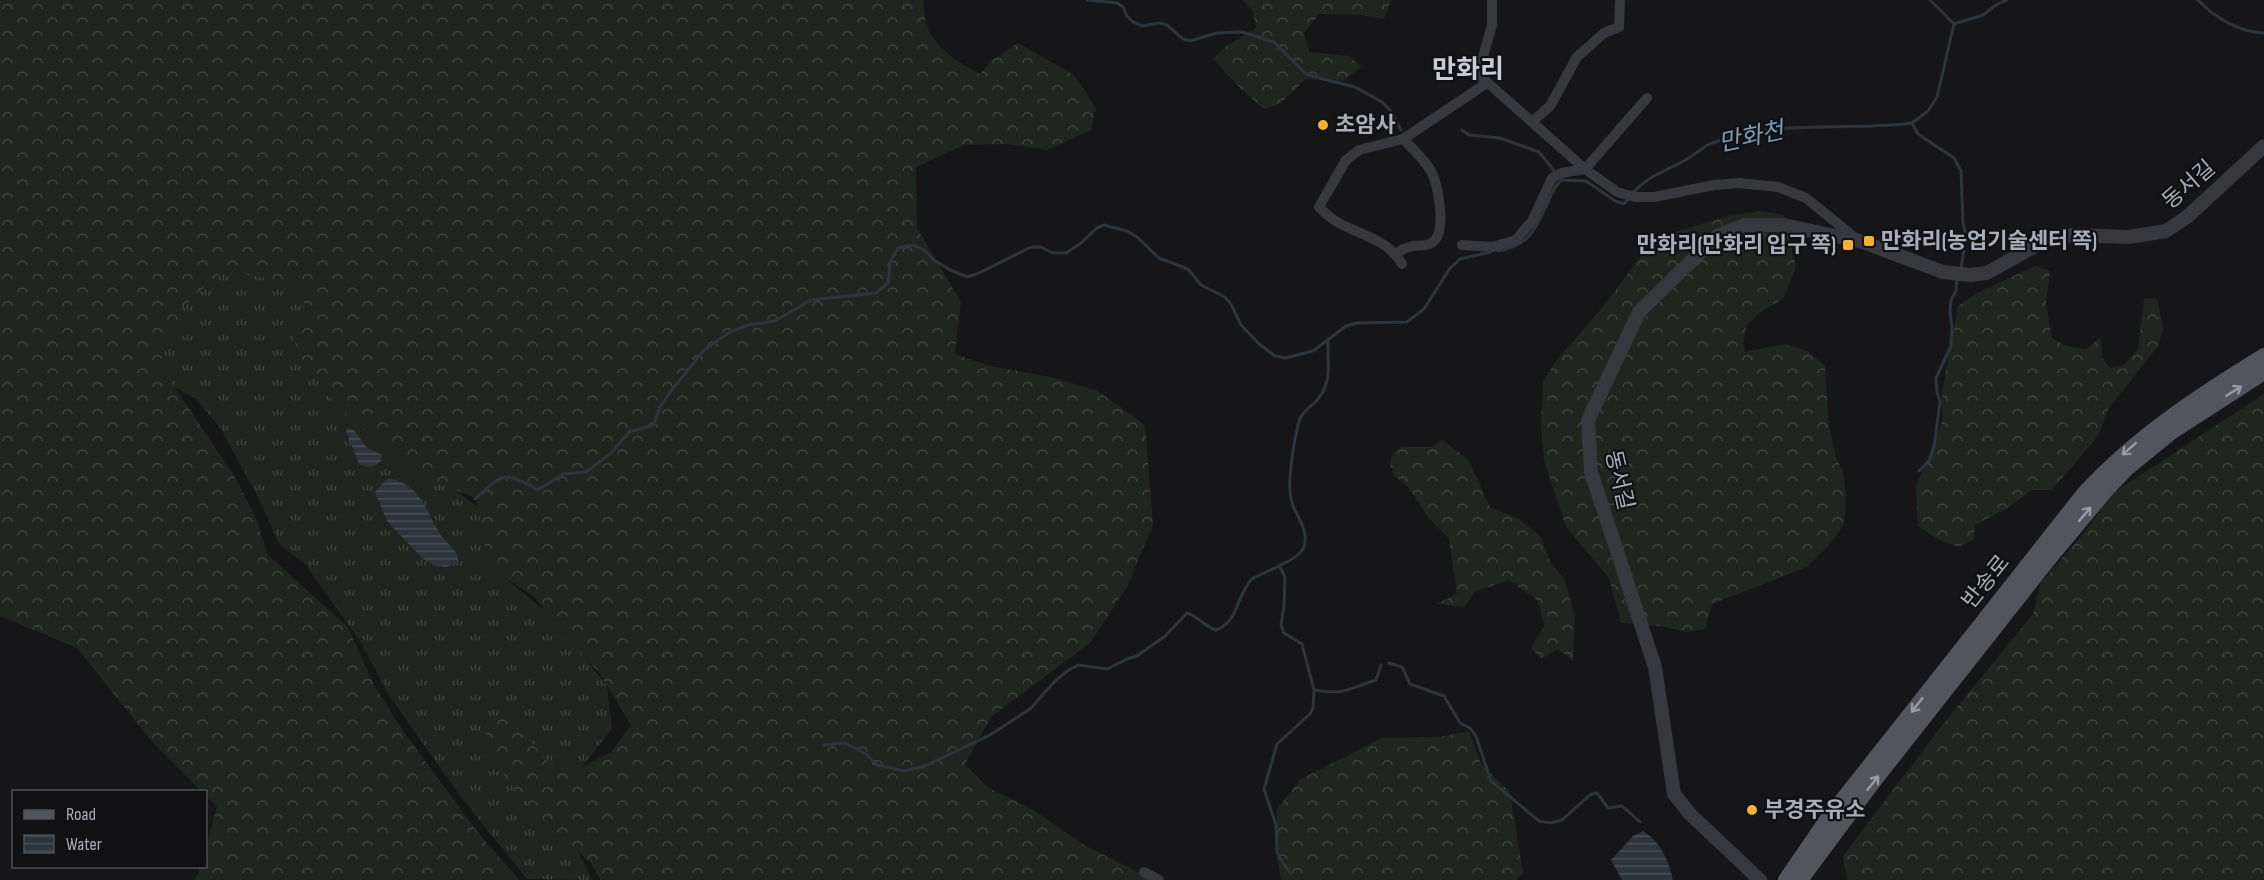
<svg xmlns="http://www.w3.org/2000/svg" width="2264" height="880" font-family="'Sofia Sans Condensed','Noto Sans KR',sans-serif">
<defs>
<pattern id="grass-tufts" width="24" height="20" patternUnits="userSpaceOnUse" patternTransform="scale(1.5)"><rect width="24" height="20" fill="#1e261f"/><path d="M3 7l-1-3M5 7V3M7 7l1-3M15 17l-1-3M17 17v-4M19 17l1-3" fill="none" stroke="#3c433d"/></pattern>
<pattern id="forest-crowns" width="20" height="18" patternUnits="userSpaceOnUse" patternTransform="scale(1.5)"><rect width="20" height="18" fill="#1e261f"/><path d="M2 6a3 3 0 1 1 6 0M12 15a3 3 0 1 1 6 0" fill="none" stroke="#3c433d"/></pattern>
<pattern id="water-rules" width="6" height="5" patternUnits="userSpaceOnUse" patternTransform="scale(1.5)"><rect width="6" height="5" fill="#2c353c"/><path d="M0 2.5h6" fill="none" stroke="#485056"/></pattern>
</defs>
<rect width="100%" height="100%" fill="#161618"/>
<path fill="url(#grass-tufts)" d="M287 247 358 419 478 507 500 574 554 618 607 686 612 729 554 802 592 880 527 879 461 797 388 694 360 641 305 564 279 544 260 501 221 429 196 399 140 367 195 256Z"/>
<path fill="url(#forest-crowns)" d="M0 0H924C921 39 949 57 980 74L991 61 1018 43 1074 75 1096 108 1091 130 1047 150 1006 144 964 145 916 167 917 228 961 302 955 354 990 366 1051 377 1098 391 1145 425 1153 525 1127 587 1090 643 991 717 965 764 987 787 1035 811 1084 845 1138 872 1148 880H600L592 864 558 834 513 788 487 749 485 715 512 718 548 763 581 767 611 752 631 725 598 671 565 639 536 598 489 567 476 498 416 475 337 406 302 358 291 334 304 305 301 285 224 270 183 307 159 364 233 474 256 518 268 555 348 627 373 683 403 731 480 835 519 880H194L196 878 200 867 206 866V846L217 807 206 796V792L201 791 153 743 77 648 0 616Z
M1242 0H1391L1384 19 1361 15 1319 14 1304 33 1309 52 1349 56 1362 67 1343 81 1306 79 1281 103 1264 109 1242 90 1213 59 1225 47 1256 28 1253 11Z
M1760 211 1784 215 1796 267 1783 299 1763 310 1747 325 1743 344 1745 352 1785 344 1808 351 1825 366 1829 426 1836 457 1843 471 1846 497 1844 525 1828 546 1807 567 1712 604 1705 629 1686 632 1661 626 1621 623 1609 578 1566 527 1544 461 1541 424 1543 382 1556 361 1602 308 1641 256 1665 235 1731 215Z
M2035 266 2050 271 2046 303 2052 338 2066 346 2086 349 2101 337 2102 358 2110 368 2122 366 2138 350 2144 299 2157 298 2163 329 2158 346 2109 408 2098 436 2052 490H2032L2006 509 1975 525 1974 539 1959 547 1939 540 1918 526 1916 486 1942 422V393L1958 306 1979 292Z
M2264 394V880H1847L1843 856 1940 728 2033 614 2041 582 2086 531 2110 495Z
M1442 440 1469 460 1490 507 1519 519 1541 537 1551 564 1564 578 1575 615 1573 661 1558 649 1541 659 1531 648 1544 626 1538 601 1509 580 1474 592 1465 607 1436 604 1457 594 1449 539 1427 516 1409 488 1393 475 1390 462 1393 453 1401 447H1431Z
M1469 731 1481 764 1510 792 1523 873 1516 880H1281L1277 856V809L1301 779 1382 738 1440 737Z"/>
<path fill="url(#water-rules)" d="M348 428 354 430 367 448 382 455 381 461C374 468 369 468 359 464L346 431Z
M388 478C424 485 424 512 443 538 448 544 454 549 458 556L456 563 446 567 433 565 422 558 387 521 375 492Z
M1643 831C1661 842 1668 860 1673 880H1622L1611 860 1633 836Z"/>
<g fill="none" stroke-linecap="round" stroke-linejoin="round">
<path stroke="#2c353c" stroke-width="3" d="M1087 0 1117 3 1123 7 1127 16 1133 22 1143 26 1159 23 1167 25 1183 39 1190 41 1217 33 1242 32 1274 42 1305 73 1315 77 1355 87 1382 102 1390 110 1401 130
M1930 0 1954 24
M2198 0C2215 18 2239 32 2264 33
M1912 123 1918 134 1954 158 1961 171 1963 223 1966 235 1961 269
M1462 130 1469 135 1500 138 1539 152 1555 172
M1561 180 1586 181 1615 201 1624 204 1629 198
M1633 193C1648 175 1667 171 1687 159 1695 155 1701 148 1710 144 1774 118 1846 132 1912 123L1928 111 1937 97 1954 24 1983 15 1996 5 2007 0
M1498 251C1532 245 1535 228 1549 200 1552 193 1555 185 1562 180
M1919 471 1929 461 1934 447 1940 402 1937 392 1936 378 1951 346 1952 326 1950 312 1951 300 1956 291 1957 278
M475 499C503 474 503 470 538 490L563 474 586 472 611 453 629 432 654 425 659 409 668 395 703 351 730 332 748 325 775 321 811 300 876 293 888 283 890 262 898 248 913 245 924 250 934 260 950 270 967 277 977 274 1031 247H1041L1053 253H1066L1081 243 1097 228 1104 225 1127 231 1137 237 1159 258 1188 269 1201 285 1225 297 1231 304 1241 325 1259 344 1275 356 1285 358 1313 351 1346 326 1356 323 1407 322 1424 309 1450 268 1460 259 1491 252
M1279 565 1285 577 1284 606 1281 625 1284 633 1302 644 1314 690C1346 695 1347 689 1376 680L1381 665
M1389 663 1402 667 1410 684 1444 696 1460 723 1470 728 1476 736 1491 781 1539 821 1550 823 1562 820 1591 794 1597 793 1608 808 1622 806 1640 822
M824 745 845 743 866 754 877 765 904 771 925 766 990 735 1030 709 1054 682 1067 671 1078 665 1107 669 1127 659 1137 656 1165 636 1187 613C1198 616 1204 626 1216 630 1239 622 1236 595 1252 579 1264 572 1298 560 1303 549 1310 534 1299 519 1293 506 1290 497 1289 487 1290 478 1291 464 1295 432 1300 419 1304 408 1319 404 1325 387 1331 373 1327 357 1328 342
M1290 873 1277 853 1276 825 1264 789 1277 744 1310 714 1313 708 1314 691"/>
<path stroke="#37383d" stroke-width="10" d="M1492 0V25L1481 64 1480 76 1585 169 1617 192 1635 197H1654L1714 185 1739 183 1778 187 1806 198 1859 241
M1532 122 1550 106 1577 57 1604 33 1619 27 1620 0
M1462 245 1493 247 1516 240 1532 221 1552 178 1561 173 1585 169 1647 98
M1396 254C1400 251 1404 248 1409 247 1418 243 1427 249 1435 240 1446 228 1438 184 1431 171 1424 159 1412 148 1403 139
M1402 264C1387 238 1361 236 1337 222 1330 218 1324 212 1319 207L1346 160 1359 150 1403 139 1487 83
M1144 872 1159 880"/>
<path stroke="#37383d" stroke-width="14" d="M1760 880 1690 814 1674 794 1655 667 1591 472 1588 420 1639 312 1718 235 1745 225H1784L1830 235 1860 241 1943 272 1970 275 1987 273 2042 242 2056 238 2073 235 2129 237 2166 231 2187 217 2264 146"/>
<path stroke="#53555c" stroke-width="16" d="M1786 880 1827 820 2084 494C2136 437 2199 396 2264 356
M1800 880 1872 783 2046 562 2105 491 2127 468 2171 432 2264 372"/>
</g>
<defs><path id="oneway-shaft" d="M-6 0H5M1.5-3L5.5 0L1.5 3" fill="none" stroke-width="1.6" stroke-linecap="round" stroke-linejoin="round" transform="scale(1.5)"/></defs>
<g stroke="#979ba6">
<use href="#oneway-shaft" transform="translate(2234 391) rotate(-32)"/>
<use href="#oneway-shaft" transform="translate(2129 449) rotate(139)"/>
<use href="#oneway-shaft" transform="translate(2085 514) rotate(-50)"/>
<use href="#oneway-shaft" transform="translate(1917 705) rotate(128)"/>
<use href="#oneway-shaft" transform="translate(1873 783) rotate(-52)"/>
</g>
<g fill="#f2b134" stroke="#111113" stroke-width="2">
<circle cx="1323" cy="125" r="6"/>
<rect x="1863" y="235" width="12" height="12" rx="3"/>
<rect x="1842" y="239" width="12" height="12" rx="3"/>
<circle cx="1752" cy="810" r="6"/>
</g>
<g text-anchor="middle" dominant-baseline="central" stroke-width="4.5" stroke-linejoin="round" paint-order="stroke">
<g font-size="22" font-weight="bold" fill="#a8adb8" stroke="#111113" text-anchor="start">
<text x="1335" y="125">초암사</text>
<text x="1881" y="241">만화리(농업기술센터 쪽)</text>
<text x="1836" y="245" text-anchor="end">만화리(만화리 입구 쪽)</text>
<text x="1764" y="810">부경주유소</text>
</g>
<g font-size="22" fill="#a8adb8" stroke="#111113">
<text transform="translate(2189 185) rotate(-41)">동서길</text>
<text transform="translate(1619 480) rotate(77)">동서길</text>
<text transform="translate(1986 582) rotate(-51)">반송로</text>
</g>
<g font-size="24" font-style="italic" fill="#7f9bb3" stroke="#111113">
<text transform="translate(1751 137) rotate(-12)">만화천</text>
</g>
<g font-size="26" font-weight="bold" fill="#c9ccd4" stroke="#111113">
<text x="1468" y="70">만화리</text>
</g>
</g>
<rect x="12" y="790" width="195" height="78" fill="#111113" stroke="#4d4f55" stroke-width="1.5"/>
<rect x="24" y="810" width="30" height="9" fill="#53555c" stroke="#4d4f55" stroke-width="1.5"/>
<text x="66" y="820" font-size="18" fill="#a8adb8">Road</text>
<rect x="24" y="835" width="30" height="18" fill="url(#water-rules)" stroke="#4d4f55" stroke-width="1.5"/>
<text x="66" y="850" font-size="18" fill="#a8adb8">Water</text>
</svg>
